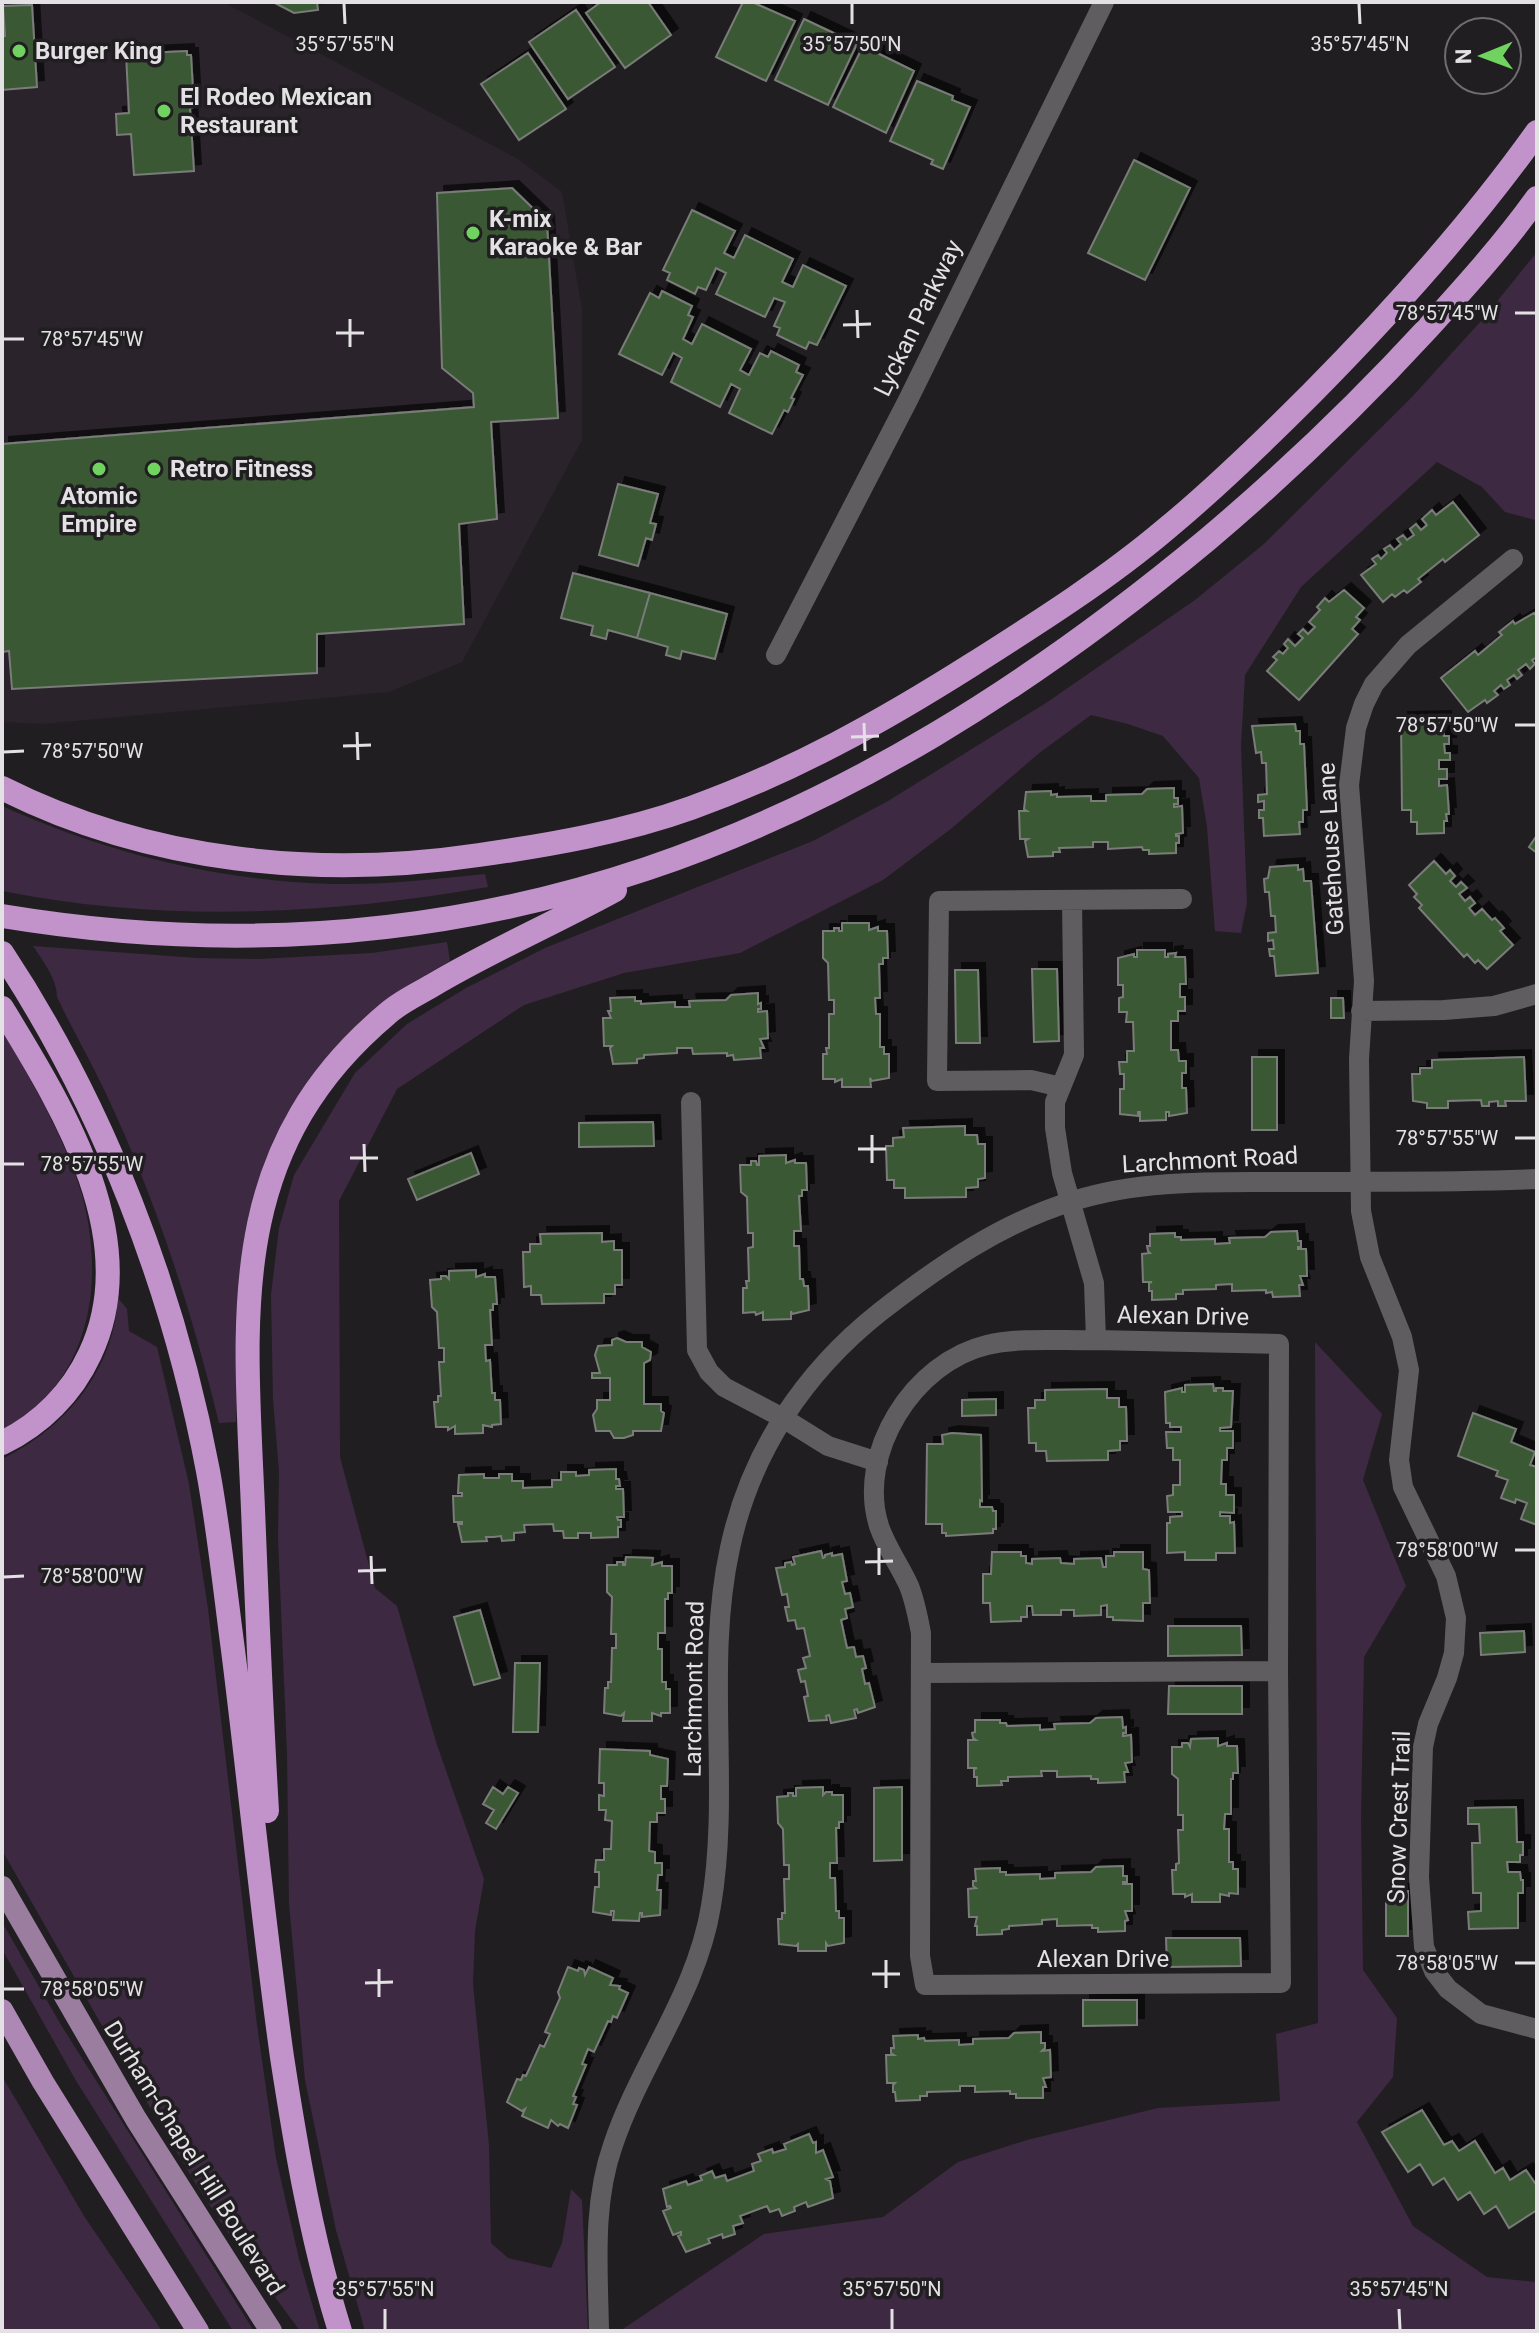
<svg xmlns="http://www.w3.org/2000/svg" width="1539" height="2333" font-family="Roboto,sans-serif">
<defs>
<filter id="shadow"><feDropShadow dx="7" dy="-7" stdDeviation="0" flood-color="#0009"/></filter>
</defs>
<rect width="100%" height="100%" fill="#211e21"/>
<path fill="#2a232b" d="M2 2H223L518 159 562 192 582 310V440L462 662 389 692 43 724 2 722Z"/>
<path fill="#3e2942" d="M1537 252V516L1535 520 1505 512 1482 487 1437 462 1301 587 1245 675 1241 746 1247 903 1241 933 1215 931 1207 827 1199 778 1163 736 1128 724 1091 715 1038 754 952 828 883 880 740 953 624 973 524 1005 397 1089 339 1201 340 1457 375 1588 397 1606 436 1742 484 1879 475 1931 473 1984 489 2145 491 2243 508 2258 551 2268 562 2243 571 2189 582 2200 588 2331H365L336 2230 305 2080 289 1903 287 1753 278 1538 279 1472 273 1399 271 1295 279 1228 294 1175 355 1073 407 1024 466 988 545 948 813 841 888 801 1046 703 1195 600 1264 544 1411 398 1482 320Z
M2 806C107 853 218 881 333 884 384 885 435 879 485 874L488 887C327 915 163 923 2 891Z
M447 942 450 961C357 1012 283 1087 256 1191 251 1207 246 1223 244 1239 238 1299 238 1361 236 1422L219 1423C193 1316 160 1212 114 1111 97 1072 75 1035 57 997 57 979 43 961 33 946L197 958 259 959 372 953Z
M2 1030C31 1080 66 1140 82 1195 106 1284 90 1384 2 1430Z
M118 1298 127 1309 129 1331 157 1347 189 1484 208 1609 257 2025 276 2158 299 2259 320 2331H300L226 2230 196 2184 121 2059 2 1850V1459C67 1427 113 1371 118 1298Z
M1315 1342 1382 1414 1363 1480 1406 1586 1364 1657 1361 1818 1363 1970 1397 2018 1393 2077 1357 2122 1413 2226 1487 2277 1537 2282V2331H620L764 2234 883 2217 958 2162 1027 2140 1158 2108 1280 2101 1276 2034 1318 2023Z
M2 1922 61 2025 254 2331H233L75 2079 2 1949Z
M2 2076 84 2216 162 2331H2Z"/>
<path fill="#3b5836" stroke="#797c78" stroke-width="2" filter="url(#shadow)" d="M273 2H317L318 10 294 13Z
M601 2H648L671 35 625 68 586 13Z
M743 2H752L795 21 766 81 716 57Z
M32 5 37 87 2 90V37L5 36 3 6Z
M576 10 615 67 568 99 529 42Z
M804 19 857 44 828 105 775 80Z
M863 46 914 71 886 133 833 107Z
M187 51V55H191L194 107 190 108 194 171 134 175 131 134 117 135 116 114 129 113 126 54Z
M528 53 566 109 519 140 481 84Z
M917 81 953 96 952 100 970 107 943 169 931 164 933 160 890 141Z
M1134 160 1190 188 1145 280 1088 253Z
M512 188 547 222 558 418 491 422 497 519 459 524 464 624 317 634V673L12 689 9 651 2 652V444L474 407 473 393 442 368 437 193Z
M692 210 735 231 724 253 734 258 745 235 793 259 782 282 793 287 803 265 846 286 817 345 809 342 806 349 777 335 780 328 774 326 785 302 774 298 765 317 716 294 726 273 716 268 706 290 698 287 695 294 667 280 670 273 663 270Z
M662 291 692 306 688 315 693 317 683 339 692 344 702 324 751 349 740 370 749 375 760 353 768 357 771 351 799 365 796 372 803 375 791 398 794 399 788 412 784 410 772 434 729 413 740 389 731 384 720 407 671 382 682 358 673 353 662 375 619 354 650 293 659 298Z
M618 484 658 494 650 523 656 524 652 540 646 538 638 566 599 555Z
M1453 502 1479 535 1445 562 1443 559 1418 579 1421 582 1407 593 1404 590 1395 597 1392 594 1383 602 1361 575 1376 564 1372 559 1378 555 1381 559 1387 553 1384 549 1390 545 1394 550 1401 544 1397 539 1403 535 1407 540 1414 535 1410 529 1416 524 1421 530 1427 525 1422 519 1432 510 1436 515Z
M573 573 650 593 637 638 608 630 606 639 591 635 593 626 561 618Z
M1344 590 1364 608 1356 617 1360 620 1352 629 1358 634 1299 700 1267 671 1277 660 1273 657 1279 651 1283 654 1288 648 1284 644 1288 639 1295 646 1303 638 1298 634 1303 629 1308 634 1315 627 1309 622 1320 610 1317 607 1325 598 1329 602Z
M650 593 727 614 715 659 682 651 680 659 666 655 668 647 637 638Z
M1534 613 1537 617V657L1532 660 1535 664 1530 669 1526 664 1518 670 1522 675 1517 679 1514 675 1507 680 1510 685 1504 689 1501 685 1494 691 1498 695 1487 703 1485 700 1468 712 1441 678 1475 651 1478 655 1502 635 1499 632 1513 621 1515 624Z
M1444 718V736H1449V744H1444L1445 753H1450V760H1439V769H1447V779H1439V786L1447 785 1449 814H1446L1447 821H1444V833L1417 834V822H1411V810H1402L1401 719Z
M1295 724 1296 731H1300V744H1304L1307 810H1303V822H1299L1300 834 1264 836 1263 818H1259V810H1264V801L1258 802V795L1267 794 1266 763H1262L1261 752 1256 753 1252 726Z
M1174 788V798H1178V804H1174V807L1182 806 1183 833 1176 834V836H1179V843H1176V853L1149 854V850H1143L1142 847 1108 849V842H1093V847L1059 848 1060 852H1053V856L1028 857 1025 841 1028 839H1020L1019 811H1027L1024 809 1026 792 1051 791V795L1057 794V797L1091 796V801H1106V795L1142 794 1147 789Z
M1537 835V853L1529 847Z
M1434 861 1446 874 1450 870 1455 876 1450 881 1456 887 1461 882 1467 888 1459 894 1465 901 1470 897 1475 903 1469 908 1475 915 1482 909 1492 920 1495 918 1504 928 1500 931 1513 945 1487 969 1478 960 1475 963 1467 954 1464 957 1419 908 1422 905 1414 897 1417 894 1409 885Z
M1298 865V870L1303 869 1304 881H1311L1318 973 1276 976 1274 956H1270L1269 949H1274L1273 940 1268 941V933L1276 932 1275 916H1271L1269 892H1265L1264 879 1268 878 1270 867Z
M842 923H869V930L878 927V931H887L888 958H883V964H879L880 998H875L876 1014H880V1047H884V1054H889V1078L872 1081 870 1078 871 1087H842V1079L835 1082V1079H823V1054H827L826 1048H829V1014H834V1000H829L828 963 823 958V931H834V928H839V931H842Z
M1137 950H1165V957H1168V954L1176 953 1175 957H1185L1186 984H1180V997H1185V1011H1178V1021H1171V1050H1178L1179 1061H1186V1073H1182V1088H1186L1187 1113 1169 1116V1112H1166V1120L1140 1121V1112H1138V1116L1120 1114V1089H1124V1074H1120L1119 1062H1127V1051H1134L1133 1022H1126L1127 1012H1119V998L1123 997V985H1118V958L1134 954V957H1137Z
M1032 969H1057L1059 1041 1034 1042Z
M955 970H978L980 1043H956Z
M758 993V1004L761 1003V1009H758V1012L767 1011 768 1038 760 1039 764 1048H760L761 1058 734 1060 733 1055 727 1056V1053L693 1054 692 1048H677V1053L644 1055V1058L637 1059V1063L613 1064 610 1048 612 1046H604L603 1018H611L608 1011H611L610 998 635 997V1001H641V1004L675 1002V1007H690L689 1001 726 1000 731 995Z
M1331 998H1343L1344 1018H1331Z
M1252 1057H1277V1130H1252Z
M1524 1057 1526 1101H1505L1506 1106H1498V1101L1489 1102V1106H1482L1481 1100 1448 1101V1108H1427V1103L1413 1101 1412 1074H1420V1068H1432V1060Z
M653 1122 654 1146 579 1147V1123Z
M965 1126V1135H977L978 1144H985V1178L978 1179V1187L966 1188V1197L905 1198V1188H894V1180H887L886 1146H893V1138L904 1137 903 1128Z
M471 1153 479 1174 417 1200 408 1179Z
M786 1155V1163L795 1160V1163H806L807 1190H802V1196H799L801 1231H794V1246H799L800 1279H803L804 1286H808L809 1310 792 1314 791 1311V1319L763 1320V1312L756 1315 755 1312 743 1313V1288H747L746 1281H749L748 1248 753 1247V1233H748L747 1197 741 1192 740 1165H751V1161H756L757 1165H759V1156Z
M1297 1231 1298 1241H1301V1247H1298V1249H1306L1307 1276H1300L1303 1285H1299L1300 1296 1273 1297 1272 1292 1266 1293V1290L1232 1291V1284L1216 1285V1289L1183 1290V1294H1176V1299L1152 1300V1291H1149V1283L1152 1282H1143L1142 1254 1150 1253 1148 1251 1147 1246H1150V1234L1175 1233V1237H1181V1240L1215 1239V1244L1230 1243 1229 1238 1265 1237 1271 1232Z
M602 1233V1242L614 1241V1250H622V1285H615V1294H604V1303L542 1304 541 1295H531V1286L524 1287 523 1252H530V1244H541L540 1234Z
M476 1270V1277L485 1274V1277H495L497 1304H493V1310H490L492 1345H485L486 1361 490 1360 492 1393H495V1400H500L501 1424 492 1425V1427L483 1425V1433L455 1434V1426L448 1430V1427H436L434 1402H438V1396H441L439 1362H444V1348H439L437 1312 432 1307 430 1280 441 1279V1276H446L449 1279V1271Z
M617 1338 626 1342H642V1347L651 1352 650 1360 644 1363V1404H661V1411L664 1413 661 1431H633V1435L624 1438H614L610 1431H596L593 1415 597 1409V1400H610V1378H592V1373H600L595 1355 598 1346 612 1345V1340Z
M1213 1384 1214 1391H1216V1388H1223V1391H1233L1231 1427 1220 1428V1431H1233V1448H1227V1460H1222L1221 1484H1226V1495H1234V1513L1220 1512V1516H1230V1523L1234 1522 1235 1553H1216V1560H1185V1552L1167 1553V1523H1170V1517L1182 1516V1512H1168L1167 1496 1173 1495V1485H1180V1460H1173V1448H1167L1166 1432H1181V1427H1170V1423H1166L1165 1392 1182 1388V1392H1185V1385Z
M1107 1389V1398H1119V1407H1126L1127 1441H1120V1450L1108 1451V1460L1047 1461 1046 1451H1036V1443H1029L1028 1408H1035V1400H1045V1390Z
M996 1399V1415L962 1416V1400Z
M1473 1413 1516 1429 1511 1442 1535 1452 1530 1465 1537 1467V1525L1521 1519 1527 1503 1516 1499 1515 1503 1501 1498 1508 1480 1496 1476 1498 1471 1458 1456Z
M952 1433 981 1435 982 1501 980 1500V1507H992L993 1511H996V1529H993V1533L946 1536V1533H942V1524H926L927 1444H943L942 1435Z
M616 1469V1479H619L620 1486H616V1489H623L624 1517H617L618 1520H621V1527H618V1537L591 1538V1533H578V1538H564L563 1531H554L553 1524 524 1525 525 1532 514 1533V1540L502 1541 501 1536 494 1537H486L487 1541 462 1542 458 1524H462V1522H454L453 1496H462V1493H458L459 1475 484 1474V1478H499V1474H512V1481H523V1488L552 1487V1480H561V1472H576V1476L589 1475V1470Z
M821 1551 823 1558 825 1557V1555L832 1553V1556L842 1554 847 1581 842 1582 845 1594 850 1593 853 1607 845 1609 847 1618 841 1620 847 1648 854 1647 856 1657 863 1656 866 1668 862 1669 865 1684 869 1683 875 1707 858 1713 857 1709 854 1710 856 1718 831 1723 829 1715 826 1716 827 1720 809 1721 804 1697 808 1696 805 1681 801 1682 798 1670 806 1668 803 1658 810 1656 804 1628 797 1629 795 1620 788 1621 785 1607H789L787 1594 782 1595 776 1568 785 1567V1563L791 1562 792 1565 795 1564 793 1557Z
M992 1552H1021V1556H1026V1563L1032 1564V1559L1060 1558 1061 1563 1074 1564V1559L1101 1558 1103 1567H1106V1556H1114V1552H1143V1569L1149 1570 1150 1603H1143V1621L1113 1620V1617H1107V1605L1101 1606V1615L1074 1616V1610H1061V1615H1033L1032 1606H1027V1617H1021V1621L991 1622 990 1603H983V1574H991Z
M626 1557 653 1558 652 1565 662 1562V1566H672V1593H668V1599H665V1633H658V1649H662V1682H666V1689H670V1713H661V1716L652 1713V1721H623L624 1713 621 1716 604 1713 605 1688H608V1682H611L612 1648H616V1634H611L612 1597 607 1592V1565H617V1562H623V1565H625Z
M480 1610 500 1678 474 1685 454 1617Z
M1168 1626H1241L1242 1655 1168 1656Z
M1524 1631 1525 1652 1481 1655 1480 1633Z
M515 1663H540L538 1732H513Z
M1169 1686H1242V1714H1168Z
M1122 1717 1123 1728 1126 1727V1733H1123V1736L1131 1735 1132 1762 1125 1763 1128 1772H1124L1125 1782 1098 1783V1779H1091V1776L1057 1777V1771H1041L1042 1776 1008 1777V1781H1001L1002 1785 977 1786V1777H974V1769L977 1768H968V1740H976L973 1738 972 1733 975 1732V1720H1000V1723H1006L1007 1726 1040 1725V1730L1055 1729 1054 1724 1090 1723 1096 1718Z
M1218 1738V1746L1227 1743V1746H1237L1238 1773H1233V1779H1231V1814H1225L1224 1829H1229V1862H1233V1869H1238V1894L1229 1893V1896L1220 1894V1902H1192V1894L1185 1897V1894H1173L1172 1870H1176V1864L1179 1863 1178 1830H1183V1815H1178V1779L1172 1774V1747H1182V1743H1188L1190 1747 1191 1739Z
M600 1749 650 1751V1755L668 1759 667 1786H661V1799H665V1813H657V1822H650L649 1851 655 1852V1863H662V1875H658L657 1890H661L660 1915 642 1917V1913H640L639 1921 613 1920 614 1911H611V1915L593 1912 595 1887H599V1872H595L596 1860H604V1849H611L612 1821 605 1820 606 1810H599V1795L604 1796V1783H599Z
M493 1787 503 1794 508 1787 518 1793 496 1829 486 1823 494 1810 483 1804Z
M823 1787V1795L826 1792H832V1795H843V1822H839V1828H836L837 1863H830V1878H835L836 1911H839V1918H844V1943L828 1946 826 1943V1951H798V1944L796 1946 779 1944 778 1919H782V1913H785L784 1879H789V1865H784L783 1829 778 1823 777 1797 788 1796V1793H793V1796H796V1788Z
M902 1787V1860L874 1861V1788Z
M1516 1807 1517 1842H1523V1855H1520V1862H1507L1508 1872H1520L1521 1880H1523V1893H1518V1928L1469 1929 1468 1912 1481 1911V1893H1473L1472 1843H1480L1479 1824H1468V1808Z
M1123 1866V1876H1127V1882H1123V1884H1132V1911H1125L1128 1920 1125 1921V1931L1098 1932V1928H1092V1925L1057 1926V1919L1042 1920V1924L1009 1926V1929L1002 1930V1934L977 1935V1926H975L977 1917H969L968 1889 976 1888 973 1886V1881H976L975 1869 1000 1868V1872H1006V1875L1040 1874V1879L1055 1878V1873L1091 1872 1096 1867Z
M1386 1891H1408V1936H1386Z
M1166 1938H1240L1241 1966 1167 1967Z
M568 1967 578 1971 579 1968 584 1970 585 1975 589 1967 613 1978 610 1985 620 1986 619 1989 628 1993 617 2018 613 2016 611 2022 608 2021 594 2052 588 2049 582 2064 586 2065 573 2096 576 2097 573 2104 577 2105 568 2128 560 2124 558 2126 551 2120 548 2128 522 2116 525 2109 522 2111 507 2102 517 2079 521 2080 523 2075 526 2076 540 2045 544 2047 550 2034 545 2032 560 1998 558 1992Z
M1083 2000H1137V2025L1083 2026Z
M1041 2032V2043H1045V2048L1042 2051 1050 2050 1051 2077 1043 2078 1046 2087H1043V2098H1016V2094H1010V2091L975 2092V2086H960V2091L927 2092V2096H920V2100L896 2101 895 2092H893V2085L895 2083H887L886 2055H894L891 2053V2048H894L893 2036 918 2035V2039L924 2038 925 2041 959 2040V2045L973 2044V2039L1009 2038 1014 2033Z
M1422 2110 1444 2145 1452 2141 1459 2151 1475 2141 1495 2173 1503 2168 1510 2180 1526 2170 1537 2186V2210L1509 2228 1496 2206 1484 2214 1470 2192 1458 2200 1444 2178 1433 2185 1420 2164 1408 2172 1382 2132Z
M809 2134 813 2143 816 2142V2153L823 2150 833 2177 826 2179 830 2181 833 2198 808 2207 806 2202 794 2207 795 2211 782 2216 779 2209 770 2212 767 2206 740 2216 743 2223 733 2226 735 2234 723 2238 722 2234 708 2239 710 2243 686 2252 678 2236 681 2235V2232L673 2235 663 2211 671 2208 670 2206 667 2207 663 2189 686 2181 688 2185 702 2180 700 2176 712 2171 715 2178 725 2175 727 2181 754 2171 752 2164 761 2161 758 2154 772 2149 773 2153 786 2149 784 2144Z"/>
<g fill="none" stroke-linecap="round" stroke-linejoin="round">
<path stroke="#605d61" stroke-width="20" d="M1513 559 1408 645 1374 684 1364 704 1356 728 1349 785 1364 981 1359 1059 1361 1211 1370 1257 1402 1337 1409 1370 1399 1460 1403 1487 1446 1576 1456 1618 1454 1653 1447 1678 1428 1724 1423 1747 1419 1877 1424 1947 1434 1971 1448 1989 1481 2014 1537 2029
M776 655 907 402 1104 2
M1072 900 1074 1055 1055 1102V1128L1062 1173 1094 1283 1096 1340
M1361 1011 1444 1010 1494 1006 1537 994
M1061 1087 1031 1080 937 1081 939 901 1182 899
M691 1102 697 1350 709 1372 724 1387 783 1418 828 1446 878 1462
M1096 1340 1279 1344 1278 1671 1281 1983 925 1985 920 1956 921 1633C918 1617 915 1601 909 1586 900 1566 886 1547 879 1526 856 1453 914 1362 987 1345 1021 1337 1061 1341 1096 1340Z
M923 1673 1278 1671
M599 2331C598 2269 592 2204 613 2145 641 2062 697 1993 711 1906 731 1788 704 1666 730 1548 750 1453 804 1372 880 1312 939 1266 1001 1223 1073 1201 1139 1180 1209 1182 1277 1182 1364 1181 1451 1183 1537 1179"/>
<path stroke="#9b7da0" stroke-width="22" d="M2 1887 136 2119 271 2331"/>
<path stroke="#ae88b5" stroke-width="22" d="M2 2010 43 2082 198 2331"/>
<path stroke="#c293ca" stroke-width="24" d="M2 788C149 862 318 879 479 855 550 845 624 832 691 808 792 772 883 721 973 664 1039 622 1107 579 1166 529 1217 487 1265 440 1312 393 1393 311 1470 226 1537 132
M2 916C473 994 850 837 1208 539 1286 473 1359 403 1428 328 1466 286 1504 244 1537 198
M2 953C104 1107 174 1290 208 1471 219 1530 225 1590 233 1650 250 1785 263 1921 282 2057 296 2148 312 2242 340 2331
M2 1008C61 1105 145 1238 90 1354 72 1393 41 1424 2 1443
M267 1811C261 1710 257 1610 253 1509 245 1317 224 1151 387 1014 400 1002 418 994 433 985 492 950 555 923 615 890"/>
</g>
<path fill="none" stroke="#e3e1e3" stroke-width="3" d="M344 4 345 24M852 4V24M1359 4 1360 24M857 310 858 338M1515 313H1535M350 319V347M843 325 871 324M336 333H364M4 339H24M864 723 865 751M1515 725H1535M357 732 358 760M851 737 879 736M343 746 371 745M4 752 24 751M872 1135V1163M1515 1138H1535M364 1144 365 1172M858 1149H886M350 1158H378M4 1164H24M879 1548V1575M1515 1550H1535M371 1556 372 1584M865 1562 893 1561M358 1571 386 1570M4 1577 24 1576M886 1960V1988M1515 1963H1535M379 1969V1997M872 1974H900M365 1983 393 1982M4 1989H24M385 2309V2329M892 2309V2329M1399 2309 1400 2329"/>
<g fill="#70d35f" stroke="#211e21" stroke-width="3">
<circle cx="19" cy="51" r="8"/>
<circle cx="164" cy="111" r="8"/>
<circle cx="473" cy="233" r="8"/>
<circle cx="99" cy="469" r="8"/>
<circle cx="154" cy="469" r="8"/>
</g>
<g text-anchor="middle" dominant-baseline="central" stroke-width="7" stroke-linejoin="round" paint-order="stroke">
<g font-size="24" font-weight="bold" fill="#e3e1e3" stroke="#211e21" text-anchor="start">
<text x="35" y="51">Burger King</text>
<text x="180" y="97">El Rodeo Mexican<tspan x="180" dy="28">Restaurant</tspan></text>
<text x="489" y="219">K-mix<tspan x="489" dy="28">Karaoke &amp; Bar</tspan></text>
<text x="170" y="469">Retro Fitness</text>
<text x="99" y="496" text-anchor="middle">Atomic<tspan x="99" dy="28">Empire</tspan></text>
</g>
<g font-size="24" fill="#e3e1e3" stroke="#211e21">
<text transform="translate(918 318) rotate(-64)">Lyckan Parkway</text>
<text transform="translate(1331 849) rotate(-93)">Gatehouse Lane</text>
<text transform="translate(1210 1160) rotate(-3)">Larchmont Road</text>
<text transform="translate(1183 1316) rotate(1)">Alexan Drive</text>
<text transform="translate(694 1689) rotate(-89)">Larchmont Road</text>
<text transform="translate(1399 1817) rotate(-88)">Snow Crest Trail</text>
<text x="1103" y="1959">Alexan Drive</text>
<text transform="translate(194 2158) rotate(58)">Durham-Chapel Hill Boulevard</text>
</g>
</g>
<g font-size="20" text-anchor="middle" fill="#e3e1e3" stroke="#211e21" stroke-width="7" stroke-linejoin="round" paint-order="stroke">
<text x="345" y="51">35°57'55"N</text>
<text x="852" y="51">35°57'50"N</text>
<text x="1360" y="51">35°57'45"N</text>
<text x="1447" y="320">78°57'45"W</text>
<text x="92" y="346">78°57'45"W</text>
<text x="1447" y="732">78°57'50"W</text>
<text x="92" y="758">78°57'50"W</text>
<text x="1447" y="1145">78°57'55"W</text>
<text x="92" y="1171">78°57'55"W</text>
<text x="1447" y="1557">78°58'00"W</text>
<text x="92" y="1583">78°58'00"W</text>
<text x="1447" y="1970">78°58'05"W</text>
<text x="92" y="1996">78°58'05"W</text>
<text x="385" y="2296">35°57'55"N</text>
<text x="892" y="2296">35°57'50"N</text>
<text x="1399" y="2296">35°57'45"N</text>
</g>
<rect width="1539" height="2333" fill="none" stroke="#e3e1e3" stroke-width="8"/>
<g transform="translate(1483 56) rotate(269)"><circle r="38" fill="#211e21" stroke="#6f6c6f" stroke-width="2"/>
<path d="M0-6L14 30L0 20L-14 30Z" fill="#70d35f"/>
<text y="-12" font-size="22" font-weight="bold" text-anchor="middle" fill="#e3e1e3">N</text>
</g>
</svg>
